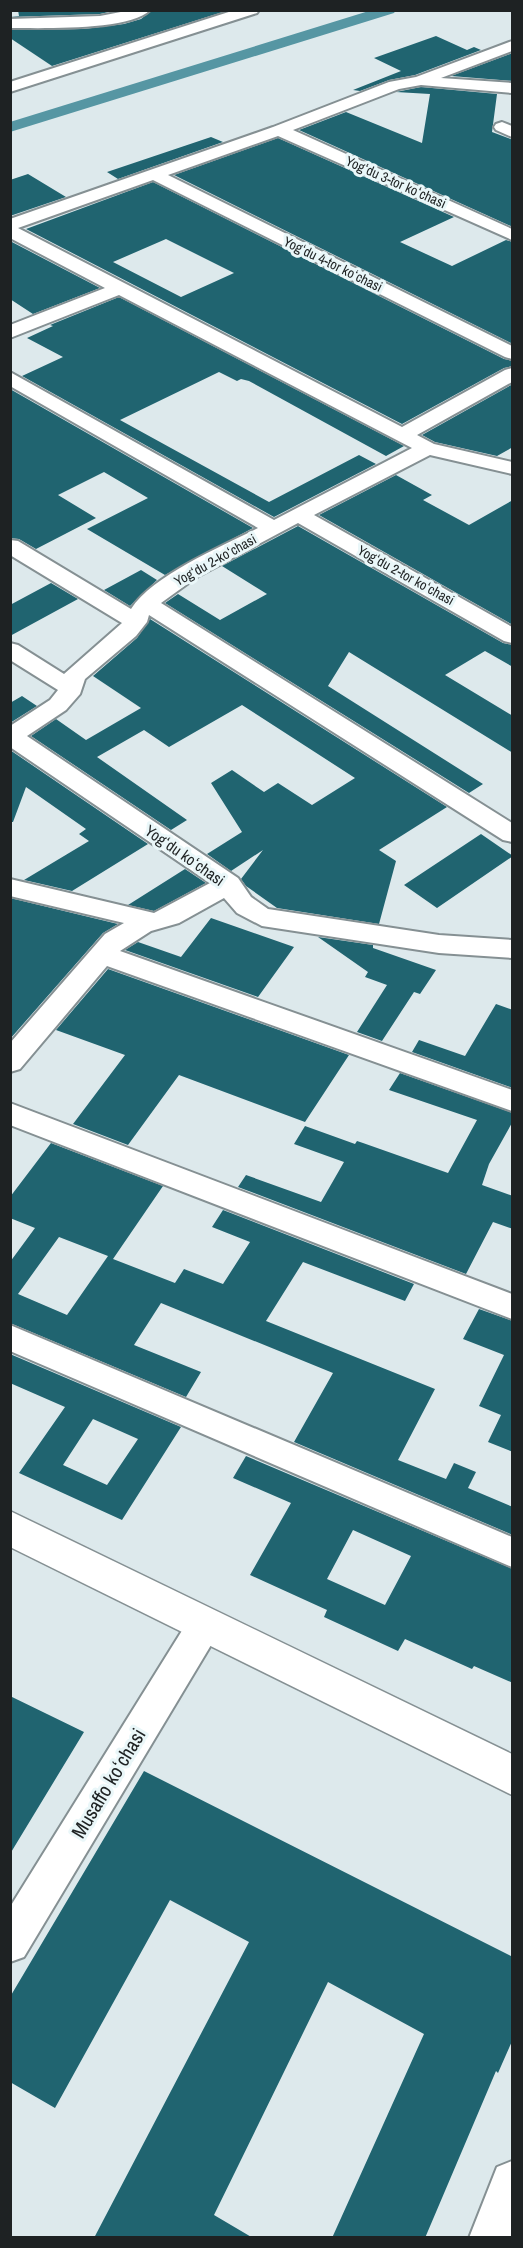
<svg xmlns="http://www.w3.org/2000/svg" width="523" height="2248" font-family="'Archivo Narrow',sans-serif">
<rect width="100%" height="100%" fill="#dde9ec"/>
<g fill="none" stroke-linecap="round" stroke-linejoin="round">
<path fill="#5696a3" fill-rule="evenodd" d="M372 10H396L394 13 10 132V122Z"/>
</g>
<path fill="#206470" fill-rule="evenodd" d="M18 10H117L100 14 10 17 19 16Z
M152 10 226 11 52 66 10 38V30L84 29 124 24 141 19Z
M436 36 467 50 474 47 481 50 415 75 389 80 360 91 353 90 401 71 374 58Z
M513 53V81L451 76Z
M421 87 497 94 492 132 513 140V227L299 130 346 112 422 143 430 94 396 92Z
M211 137 223 142 118 179 107 172Z
M278 138 454 217 400 242 452 266 506 240 513 242V344L174 175Z
M28 174 66 197 10 216V180Z
M153 182 504 359 513 361V366L504 368 402 424 26 229ZM166 239 234 273 181 297 113 262Z
M10 241 100 288 33 314 10 299Z
M119 297 404 446 386 456 249 381 241 379 237 381 219 372 120 420 269 502 359 455 376 464 274 517 22 376 63 357 27 338 53 326 50 325Z
M513 384V447L497 456 435 442 422 435Z
M10 389 253 528 165 575 87 529 148 498 104 472 58 495 96 518 36 549 19 539 10 538Z
M396 475 432 495 423 500 469 525 513 500V625L319 515Z
M298 526 503 643 513 645V667L485 651 445 675 513 716V753L349 652 328 686 483 784 469 793 165 603 178 594 220 620 267 594 222 566Z
M141 570 157 580 130 606 104 590Z
M51 583 78 599 10 636V605Z
M150 619 447 807 379 850 396 861 379 924 277 908 246 886 241 879 263 850 231 871 207 854 242 832 211 783 232 770 264 792 278 783 312 805 355 778 242 705 169 747 144 730 97 757 187 820 171 830 31 736 56 719 86 740 141 708 93 676 137 638Z
M22 696 37 706 10 723V703Z
M10 750 148 844 72 891 24 880 89 841 79 834 86 829 26 787 13 822H10Z
M481 834 513 856 437 908 404 885Z
M185 869 206 883 154 911 128 905Z
M10 898 118 924 103 933 10 1039Z
M211 918 294 947 258 997 125 950 138 942 181 957Z
M318 937 373 945V948L436 970 420 994 414 992 382 1041 357 1032 387 985 365 977 368 972Z
M108 969 349 1055 305 1122 179 1075 128 1145 73 1124 125 1055 56 1030Z
M496 1004 513 1010V1088L412 1052 419 1040 465 1056Z
M400 1073 513 1113V1121L489 1164 482 1185 513 1196V1229L493 1222 466 1274 238 1187 246 1175 321 1202 344 1162 294 1144 305 1126 355 1144 357 1141 363 1143 448 1173 477 1120 389 1090Z
M51 1143 163 1186 113 1259 175 1283 184 1269 223 1284 250 1242 212 1227 223 1210 414 1284 405 1301 303 1262 266 1321 435 1389 398 1460 446 1479 454 1463 476 1472 468 1488 513 1507V1535L294 1442 333 1373 161 1303 134 1345 201 1372 186 1397 10 1323V1262L35 1228 10 1218V1197ZM59 1237 108 1256 67 1315 18 1294Z
M479 1309 513 1321V1452L488 1442 501 1415 479 1406 504 1355 463 1339Z
M10 1354 181 1427 122 1520 19 1473 65 1407 10 1383ZM93 1419 138 1439 107 1485 63 1465Z
M246 1456 513 1569V1683L474 1666 472 1669 405 1639 398 1651 324 1617 327 1610 250 1575 291 1503 233 1478ZM353 1530 411 1556 385 1605 327 1579Z
M10 1696 84 1732 10 1854Z
M144 1771 513 1957V2039L498 2073 496 2071 425 2238H332L424 2034 328 1982 214 2215 253 2238H94L249 1942 170 1900 55 2108 10 2082V1997Z"/>
<g fill="none" stroke-linecap="round" stroke-linejoin="round">
<defs>
<path id="minor" d="M131 10H150C130 31 41 28 10 28V19L100 16Z
M235 10H259L257 13 10 92V82Z
M512 41V51L441 78 512 83V93L421 85 399 89 293 130 512 229V240L278 136 168 175 512 346V359L505 357 153 180 18 228 402 427 505 370 512 368V382L417 435 434 444 512 462V474L430 455 314 515 512 627V643L504 641 298 523 197 577 161 603 512 823V842L503 840 149 615 147 622 136 636 85 679 80 694 66 710 27 736 238 878 251 897 268 909 439 935 512 940V958L439 953 262 926 237 913 224 898 179 923 151 931 120 951 512 1090V1111L107 966 20 1069 10 1072V1043L105 934 124 923 10 896V879L154 913 210 883 10 747V726L50 700 58 690 10 660V643L18 645 64 674 122 623 10 555V540L18 541 131 609C153 575 221 547 258 528L10 386V372L274 520 412 448 119 295 10 338V325L105 288 10 238V219L273 127 389 82 416 77Z
M502 122 512 126V137L496 130 494 127 496 124Z
M10 1103 512 1294V1319L10 1125Z
M10 1325 512 1537V1567L10 1351Z
M205 1608 217 1613 222 1624 217 1635 24 1957 10 1962V1907L193 1613Z
M512 2161 511 2238H469L497 2167Z"/>
<path id="tertiary" d="M10 1511 512 1754V1795L10 1547Z"/>
</defs>
<use href="#minor" stroke="#859093" stroke-width="4"/>
<use href="#tertiary" stroke="#859093" stroke-width="3"/>
<use href="#minor" fill="#fff" fill-rule="evenodd"/>
<use href="#tertiary" fill="#fff" fill-rule="evenodd"/>
</g>
<g text-anchor="middle" dominant-baseline="central" stroke-width="6" stroke-linejoin="round" paint-order="stroke">
<g font-size="14" fill="#1e2223" stroke="#eaf7f9">
<text transform="translate(396 182) rotate(24)">Yogʻdu 3-tor koʻchasi</text>
<text transform="translate(333 264) rotate(26)">Yogʻdu 4-tor koʻchasi</text>
<text transform="translate(215 560) rotate(-29)">Yogʻdu 2-koʻchasi</text>
<text transform="translate(406 575) rotate(29)">Yogʻdu 2-tor koʻchasi</text>
</g>
<g font-size="16" fill="#1e2223" stroke="#eaf7f9">
<text transform="translate(185 855) rotate(35)">Yogʻdu koʻchasi</text>
</g>
<g font-size="20" fill="#1e2223" stroke="#eaf7f9">
<text transform="translate(108 1783) rotate(-59)">Musaffo koʻchasi</text>
</g>
</g>
<rect width="523" height="2248" fill="none" stroke="#1e2223" stroke-width="24"/>
</svg>
